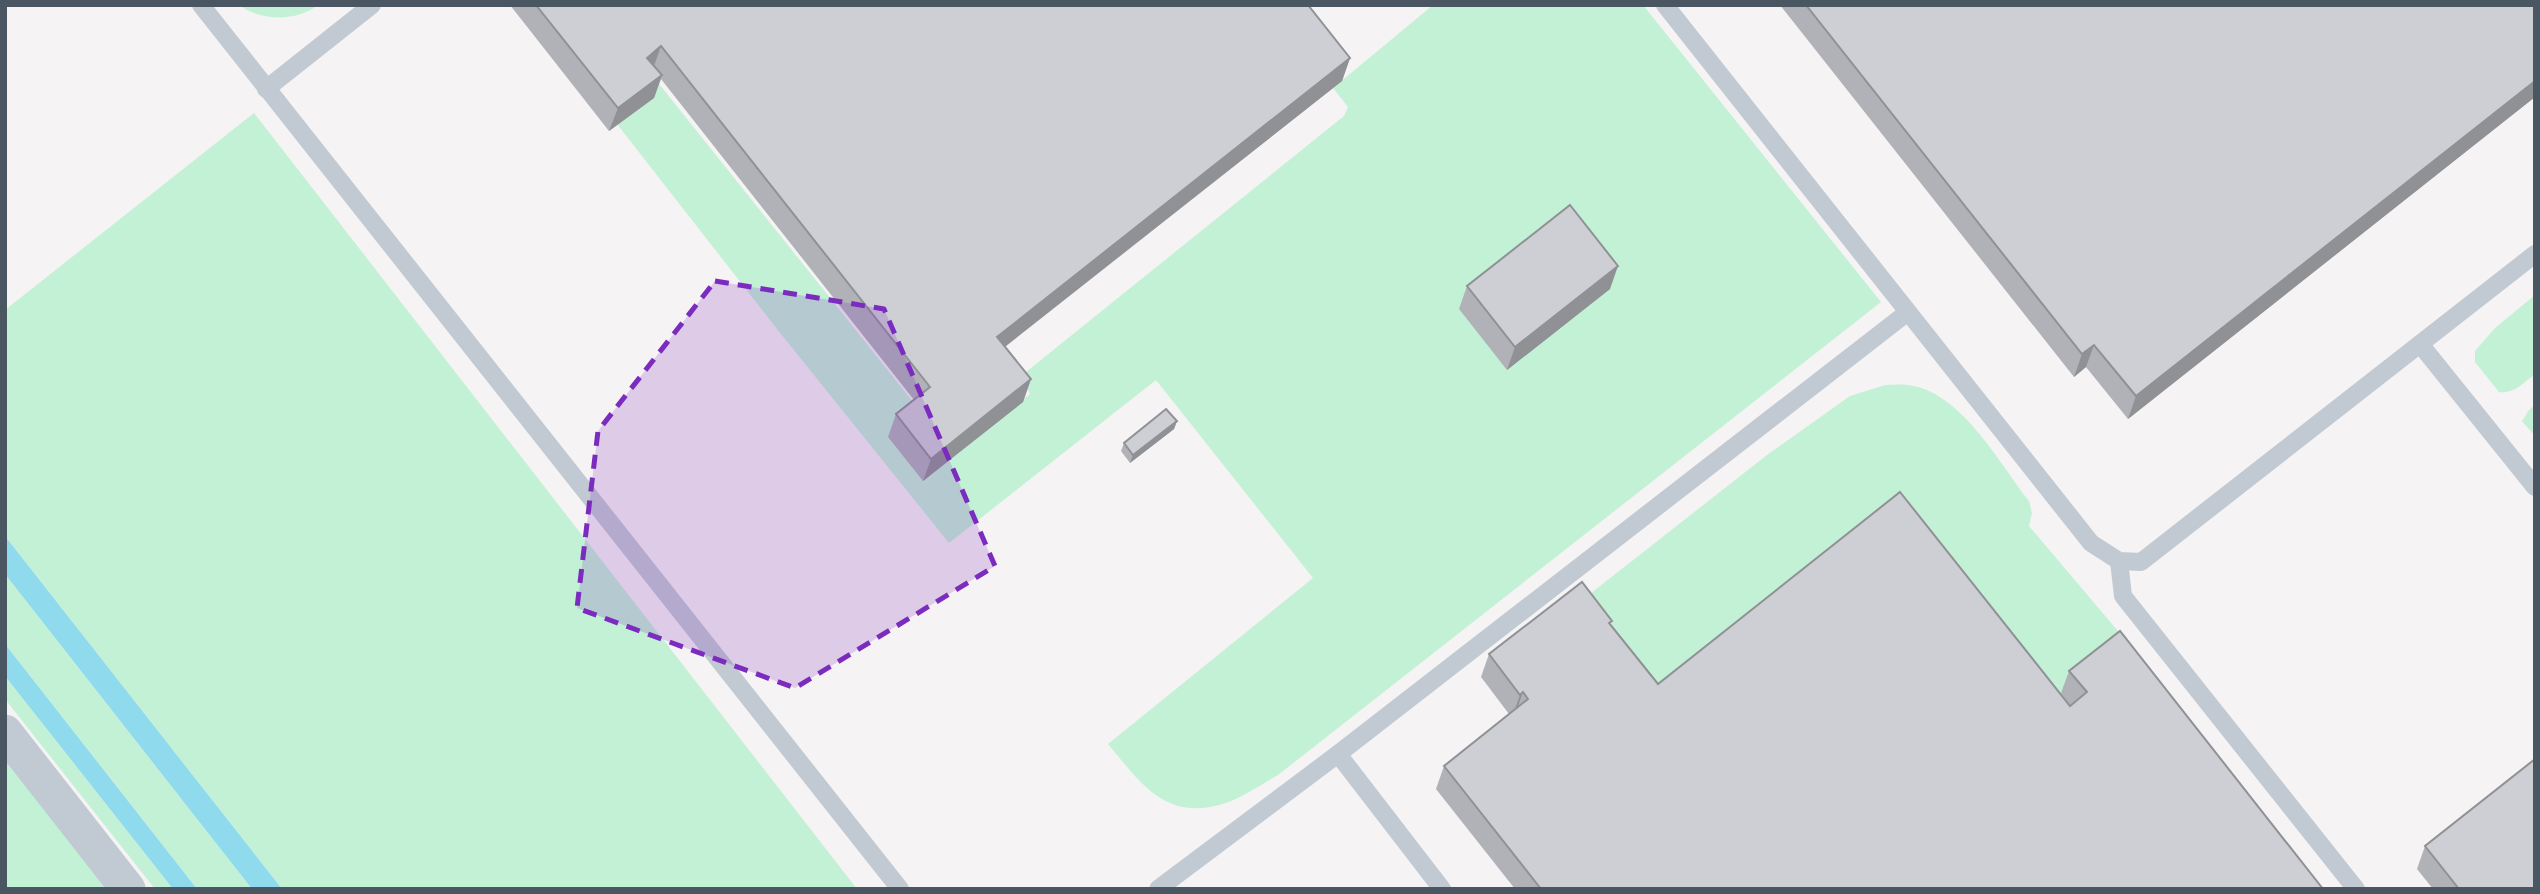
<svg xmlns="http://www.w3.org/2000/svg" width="2540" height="894" font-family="'Varela Round',sans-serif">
<rect width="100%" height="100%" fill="#f5f3f3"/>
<path fill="#c3f1d5" d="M239 5H318C296 22 261 21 239 5Z
M596 5 918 408 926 477 1030 394 1021 376 1344 116 1348 107 1333 88 1433 5H1643L1881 302 1278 775C1260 785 1239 800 1219 805 1164 820 1139 781 1108 744L1313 578 1156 380 949 543 777 329 585 83Z
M254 113 857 889H282L5 536V310Z
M2535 295V374C2523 383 2514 394 2499 392L2475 362V351L2495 328Z
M1885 385C1892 385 1900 384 1907 385 1960 390 1999 463 2029 501L2032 513 2029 526 2134 650 2113 654 2062 694 2079 716 1649 705 1572 608 1767 455 1850 396Z
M2535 405V436L2522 421 2529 410Z
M5 574 252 889H197L5 644Z
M5 676 173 889H155L5 699Z
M5 756 110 889H5Z"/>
<path fill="#90daee" d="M5 536 282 889H252L5 574Z
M5 644 197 889H173L5 676Z"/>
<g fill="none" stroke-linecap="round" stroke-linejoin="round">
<path stroke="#c1cad2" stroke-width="18" d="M201 5 900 889
M1665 5 2091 543 2119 561 2141 562 2535 254
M266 89 372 5
M2420 344 2535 487
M2119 561 2123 596 2356 889
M1338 754 1442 889
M1158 889 1338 754 1908 312"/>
<path stroke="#c1cad2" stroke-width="35" d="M5 732 128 889"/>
</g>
<path fill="#b0b2b7" d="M510 5H1308L1350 58 1342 81 1005 347 1031 379 1023 402 923 481 888 437 896 414 914 400 661 79 654 98 609 131Z
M1780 5H2535V97L2128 419 2086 367 2074 377Z
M1467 286 1610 289 1507 370 1459 309Z
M1177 421 1174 429 1130 463 1121 451 1124 443Z
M1611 625 1658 684 2070 706 2061 693 2069 671 2323 889H1515L1436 789 1444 766 1509 714 1481 677 1489 654Z
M2425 846 2535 889H2433L2417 869Z"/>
<path fill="#909195" d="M661 46 653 69 647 58Z
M1350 58 1342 81 989 359 997 337Z
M662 75 654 98 609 131 618 108Z
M2535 81V97L2128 419 2136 396Z
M1618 266 1610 289 1507 370 1515 347Z
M2094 345 2086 367 2074 377 2082 354Z
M1031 379 1023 402 923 481 931 459Z
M1177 421 1174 429 1130 463 1133 455Z
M1523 692 1515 715 1512 717 1520 695Z"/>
<path fill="#cdcfd5" stroke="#909195" stroke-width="2" d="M536 5H1308L1350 58 997 337 1031 379 931 459 896 414 930 387 661 46 647 58 662 75 618 108Z
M1806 5H2535V81L2136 396 2094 345 2082 354Z
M1570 205 1618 266 1515 347 1467 286Z
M1166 409 1177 421 1133 455 1124 443Z
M1900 492 2070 706 2087 692 2069 671 2120 631 2323 889H1541L1444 766 1528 699 1523 692 1520 695 1489 654 1582 582 1612 621 1609 623 1658 684Z
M2535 759V889H2459L2425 846Z"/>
<path fill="#7b2cbf" fill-opacity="0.2" stroke="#7b2cbf" stroke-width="5" stroke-dasharray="14 9" stroke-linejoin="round" d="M715 281 884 309 995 566 795 688 577 608 598 431Z"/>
<rect width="2540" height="894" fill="none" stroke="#4a5661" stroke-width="14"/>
</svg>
